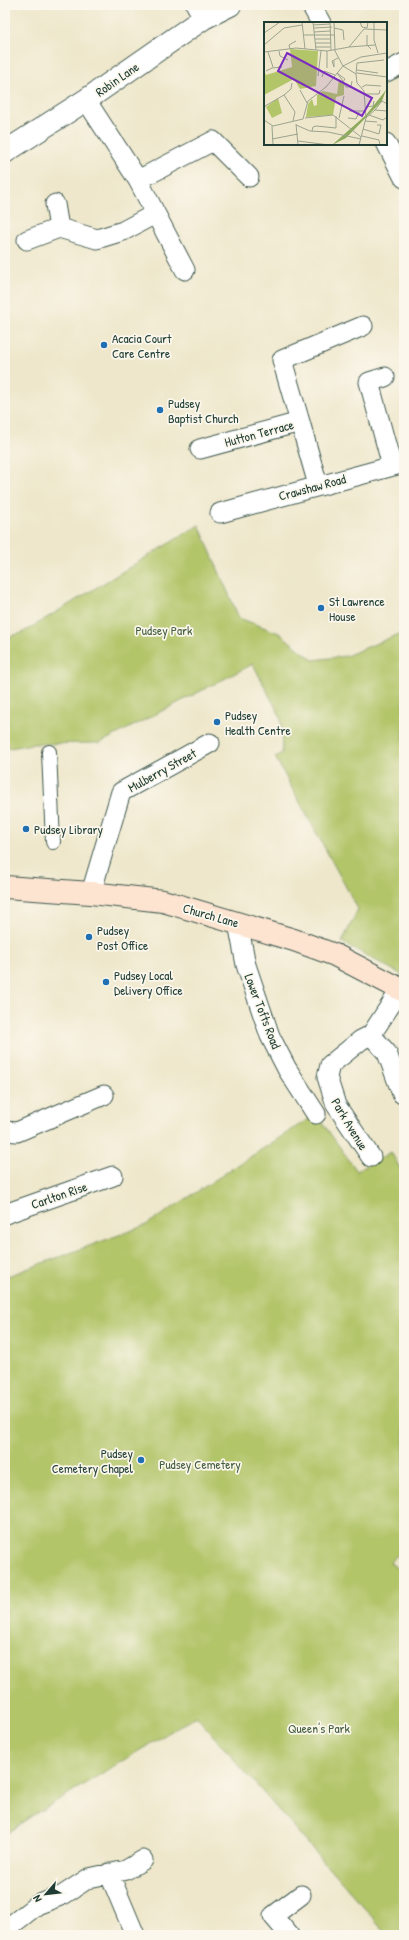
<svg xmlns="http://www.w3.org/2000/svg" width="409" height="1940" font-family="'Patrick Hand',sans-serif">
<rect width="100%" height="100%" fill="#fbf7ec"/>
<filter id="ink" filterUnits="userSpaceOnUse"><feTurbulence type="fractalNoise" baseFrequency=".025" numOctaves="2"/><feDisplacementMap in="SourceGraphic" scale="8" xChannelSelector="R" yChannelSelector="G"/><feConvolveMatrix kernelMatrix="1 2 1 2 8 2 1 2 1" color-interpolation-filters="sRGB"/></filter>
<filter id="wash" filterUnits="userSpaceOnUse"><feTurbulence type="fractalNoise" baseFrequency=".012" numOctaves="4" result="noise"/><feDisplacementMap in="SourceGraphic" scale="16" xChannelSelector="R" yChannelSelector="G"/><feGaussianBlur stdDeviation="0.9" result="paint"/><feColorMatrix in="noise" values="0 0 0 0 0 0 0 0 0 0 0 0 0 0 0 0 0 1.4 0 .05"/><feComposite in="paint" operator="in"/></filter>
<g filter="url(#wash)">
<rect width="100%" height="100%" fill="#eee7cb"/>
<path fill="#b2c569" stroke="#68814e" d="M199 525 239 618 279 633 313 660 346 656 404 632V976L342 942 358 909 275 757 282 753 281 718 253 664 100 743 32 744 5 749V640L7 637 22 633Z
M316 1114 357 1171 391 1152 404 1175V1549L390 1562 404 1575V1935H388L196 1716 27 1819 5 1835V1277L146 1225Z"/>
</g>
<g filter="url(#ink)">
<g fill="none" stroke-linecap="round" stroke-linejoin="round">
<defs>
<path id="pedestrian" d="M49 752 53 842"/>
<path id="minor" d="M196 5 204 18
M311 5 321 23
M386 72 404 63
M86 100 138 180 185 270
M386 143 404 178
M138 180 213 141 249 177
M55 204 59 228
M27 240 59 228 97 239 123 231 155 214
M385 377 369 382 392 466
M300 422 282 360 363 326
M200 449 300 422 318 485
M220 513 404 463
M91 893 121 792 210 743
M238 923 246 965 270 1036 287 1069 316 1114
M371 1035 387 1053 402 1094
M371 1035 401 989
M5 1131 17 1132 104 1095
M371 1157 336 1105 327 1077 330 1065 361 1040 371 1035
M5 1214 113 1176
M109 1873 135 1935
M5 1930 37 1905 63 1895 89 1878 126 1870 143 1860
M289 1935 273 1916 301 1895"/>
<path id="tertiary" d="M5 152 86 100 204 18 230 5"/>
<path id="secondary" d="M5 887 91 893 163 901 294 940 335 955 404 991"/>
</defs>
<use href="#pedestrian" stroke="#3e564b" stroke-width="16"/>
<use href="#minor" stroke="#3e564b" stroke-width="21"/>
<use href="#tertiary" stroke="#3e564b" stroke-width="24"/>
<use href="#secondary" stroke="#3e564b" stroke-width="24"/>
<use href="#pedestrian" stroke="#fff" stroke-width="14"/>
<use href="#minor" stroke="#fff" stroke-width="19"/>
<use href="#tertiary" stroke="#fff" stroke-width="22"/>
<use href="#secondary" stroke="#fde4d1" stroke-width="22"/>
</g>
</g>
<g fill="#1f6fb2" stroke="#fbf7ec" stroke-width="1.5">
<circle cx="104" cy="345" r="4"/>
<circle cx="160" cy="410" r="4"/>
<circle cx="321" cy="608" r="4"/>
<circle cx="217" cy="722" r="4"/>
<circle cx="26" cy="829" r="4"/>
<circle cx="89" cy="937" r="4"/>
<circle cx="106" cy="982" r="4"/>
<circle cx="141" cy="1460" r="4"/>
</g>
<g text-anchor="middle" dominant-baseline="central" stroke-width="3.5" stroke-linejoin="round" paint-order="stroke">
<g font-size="13" fill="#1f3d34" stroke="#fbf7ec">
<text transform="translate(117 79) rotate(-35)">Robin Lane</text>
<text transform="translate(259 433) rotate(-15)">Hutton Terrace</text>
<text transform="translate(312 487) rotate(-15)">Crawshaw Road</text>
<text transform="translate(162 770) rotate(-29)">Mulberry Street</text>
<text transform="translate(211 915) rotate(16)">Church Lane</text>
<text transform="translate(263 1011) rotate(69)">Lower Tofts Road</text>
<text transform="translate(350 1124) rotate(59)">Park Avenue</text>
<text transform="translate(59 1195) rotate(-19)">Carlton Rise</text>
</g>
<g font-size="13" fill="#1f3d34" stroke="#fbf7ec" text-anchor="start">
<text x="112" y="338">Acacia Court<tspan x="112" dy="15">Care Centre</tspan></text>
<text x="168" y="403">Pudsey<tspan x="168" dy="15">Baptist Church</tspan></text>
<text x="329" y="601">St Lawrence<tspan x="329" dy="15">House</tspan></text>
<text x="225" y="715">Pudsey<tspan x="225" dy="15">Health Centre</tspan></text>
<text x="34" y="829">Pudsey Library</text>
<text x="97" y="930">Pudsey<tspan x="97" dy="15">Post Office</tspan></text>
<text x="114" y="975">Pudsey Local<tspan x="114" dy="15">Delivery Office</tspan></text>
<text x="133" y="1453" text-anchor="end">Pudsey<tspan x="133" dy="15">Cemetery Chapel</tspan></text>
</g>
<g font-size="13" fill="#445f41" stroke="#fbf7ec">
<text x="164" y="630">Pudsey Park</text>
<text x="200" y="1464">Pudsey Cemetery</text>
<text x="319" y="1728">Queen's Park</text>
</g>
</g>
<g transform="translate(264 22)">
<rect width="123" height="123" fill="#eee7cb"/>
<path d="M26 27 54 29 52 64 36 67 30 57 0 73V49L2 53 28 45ZM75 57 80 62V73L72 75 69 93 42 95 44 82 48 77 50 84 53 83V73L59 69 73 72ZM14 76 18 91 8 96 2 85Z" fill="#b2c569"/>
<path d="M122 68 118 79 82 116 68 123 102 93Z" fill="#8daa5d"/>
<path fill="none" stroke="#9ba38f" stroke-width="1" d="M38 0 41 27M49 0 52 28M66 0 67 28M70 0 71 29 79 44M96 0 98 5 103 6 104 0M110 0V18L114 31M49 3 66 2M50 6 68 5M70 6 79 8 80 18M50 10 66 9M0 11 16 0M40 13H70M103 13V23L107 27M51 17H66M51 21H67M0 23 20 6 38 3M51 25H66M85 25 111 23M26 27 25 23 32 19M15 29 16 34 24 38M0 30 32 26 63 29 80 26 85 25 100 7 123 8M4 30 9 45M70 39V45L68 39 74 36M79 44 92 52 93 61 100 69 102 96 95 123M63 46V29M93 48 114 51M2 49 8 46 18 45M93 51 123 55M92 52 93 41 120 38M54 54 57 29M58 55 60 49 71 53M81 57 79 60 82 65H87L88 59M79 59 73 51 81 57M98 65 102 63 117 64M36 68 43 81M101 72H115L116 68M20 73 27 67 28 61M102 85 109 84 110 79M0 88 1 84 20 73 31 90 29 99M111 88 118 79 123 82M85 89H102M105 93 119 98 123 95M41 96 69 93 97 115M75 96 80 74M84 96 92 97 95 90M102 96 111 88 123 89M0 98 9 104 39 97 44 79 62 65 79 44 97 35 123 31M101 99 113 100M32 102 34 123M32 103 46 109 64 110 97 117M8 104 9 123M99 107 115 112 117 103H113M48 109 49 105 52 104 72 106V94M98 114 115 118 116 123M8 117 34 112M34 119 65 123"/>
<path fill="#7b2cbf" fill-opacity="0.15" stroke="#7b2cbf" stroke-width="2" d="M23 31 108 76 98 94 14 49Z"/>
<rect width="123" height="123" fill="none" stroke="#1f3d34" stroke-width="2"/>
</g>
<rect width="409" height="1940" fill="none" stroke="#fbf7ec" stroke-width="20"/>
<g transform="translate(46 1894) rotate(242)" stroke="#fbf7ec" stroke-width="3" paint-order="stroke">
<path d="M0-3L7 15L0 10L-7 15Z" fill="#1f3d34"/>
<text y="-6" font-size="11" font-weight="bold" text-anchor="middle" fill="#1f3d34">N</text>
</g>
</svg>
